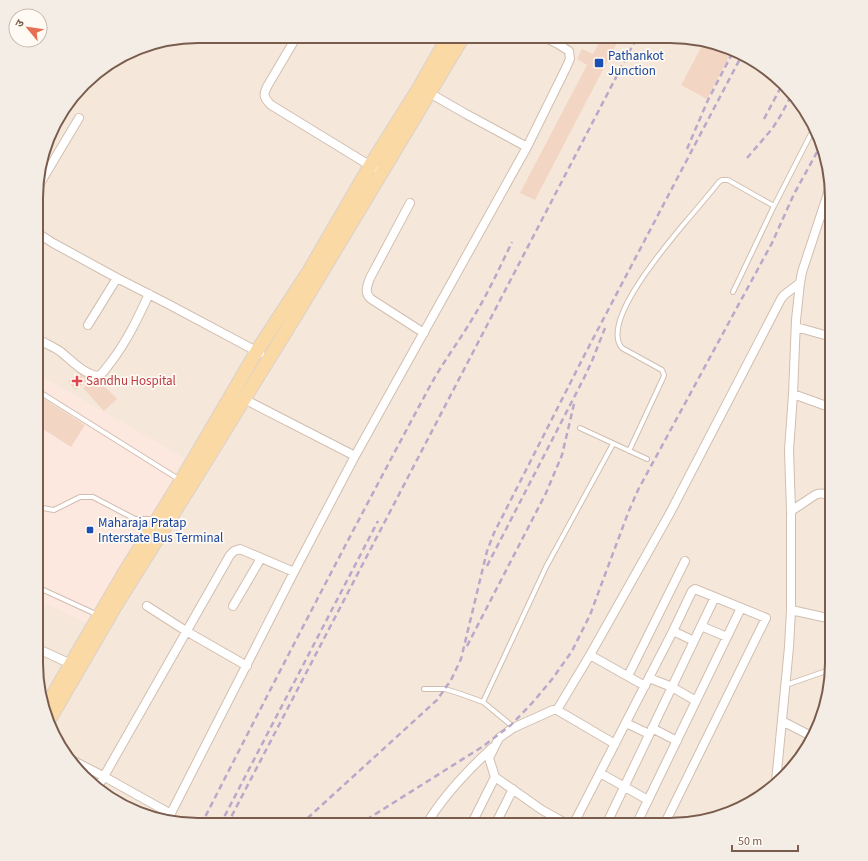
<svg xmlns="http://www.w3.org/2000/svg" width="868" height="861" font-family="'Source Sans 3','Noto Sans Devanagari',sans-serif">
<rect width="100%" height="100%" fill="#fdf6ec"/>
<path fill="#f5e8da" d="M198 36 691 37 751 58 799 100 823 146 832 188V673L815 735 768 792 722 816 680 825H188L126 808 69 761 45 715 36 673 39 167 58 117 91 76 146 45Z"/>
<path fill="#fde8e0" d="M38 374 184 458 90 625 50 605 37 602Z"/>
<path fill="#f3d5c3" d="M602 37H620L535 200 520 193 587 65 577 59 582 49 593 54Z
M704 42 732 51 707 99 681 85Z
M82 371 89 380 75 390 68 381Z
M95 376 117 399 104 411 83 388Z
M38 395 85 425 71 447 38 426Z"/>
<g fill="none" stroke-linecap="round" stroke-linejoin="round">
<defs>
<path id="service" d="M733 292 774 206 814 128
M38 391 180 480
M580 428 647 459
M629 451 663 378 664 375 662 370 622 348C600 322 666 246 683 225 695 211 707 197 719 182L722 180H728L774 206
M37 507 54 510 80 497H93L135 519H154
M37 587 98 615
M786 685 832 669
M424 689H445L461 694 483 702 511 725 513 728
M483 702 546 567 613 444"/>
<path id="minor" d="M297 36 268 85C263 94 263 97 271 105L374 168
M426 91 466 114 527 147
M39 185 79 118
M410 203 370 278C367 286 364 293 371 299L424 333
M39 234 53 243 117 278 168 304 260 353
M88 325 117 278
M796 327 832 337
M38 339C46 344 54 347 61 352 71 360 86 376 99 376 104 372 107 367 111 362 127 341 138 318 149 294
M793 394 832 408
M244 399 355 456
M791 511 815 495C821 492 825 494 832 497
M147 606 186 631 247 666
M233 606 261 558
M791 610 832 619
M701 626 727 637
M673 631 694 641
M36 648 71 664
M590 655 670 513 781 299 784 295 800 283
M628 676 685 561
M649 678 672 687 696 701
M557 710 590 655 645 686
M782 721 813 737
M626 723 649 734
M652 728 677 741
M68 758 103 776 171 814
M600 773 648 800
M495 777 489 758 499 738 513 728 553 710H557L615 744
M776 782 789 647 791 610V511L789 450 793 394 796 320 800 283 802 272 831 184
M99 785 230 555 234 551 240 549 294 572
M168 819 294 572 355 456 527 147 566 68 570 59 569 51 558 44 544 37
M426 825C443 796 467 771 492 748
M471 825 495 777 542 810 569 825
M495 825 513 789
M573 825 673 631 692 591 695 589 766 618 664 825
M606 825 715 597
M636 825 741 608"/>
<path id="primary" d="M44 710 123 575 181 481 257 351 309 271 370 166 419 88 448 37
M48 722 116 605 193 482 299 310 403 137 463 37"/>
</defs>
<use href="#service" stroke="#d1beb0" stroke-width="6"/>
<use href="#minor" stroke="#d1beb0" stroke-width="10"/>
<use href="#primary" stroke="#dad1cd" stroke-width="15"/>
<use href="#service" stroke="#fff" stroke-width="4"/>
<use href="#minor" stroke="#fff" stroke-width="8"/>
<use href="#primary" stroke="#fbd9a5" stroke-width="13"/>
<path stroke="#b9a8c9" stroke-width="2.5" stroke-dasharray="6 4" stroke-linecap="butt" d="M764 119 782 85
M687 149 708 100 733 52
M747 158 772 129 781 115 792 94
M487 566 583 380 592 361 605 328
M467 646 546 493 562 455 574 404
M201 825C276 678 352 531 430 386 443 362 460 340 474 316 488 293 500 267 512 242
M220 825 378 521
M227 825 637 37
M300 825 437 700 451 680 461 659 487 551 494 533 585 354 742 55
M358 825 482 747 511 725 534 701 553 678 572 651 590 615 628 513 638 490 772 243 794 194 822 143"/>
</g>
<g fill="#1a4fb4" stroke="#fffaf3" stroke-width="1.5">
<rect x="594" y="58" width="10" height="10" rx="2"/>
<rect x="86" y="526" width="8" height="8" rx="2"/>
</g>
<path fill="#e0444e" stroke="#fffaf3" stroke-width="1.5" d="M75 375h4v4h4v4h-4v4h-4v-4h-4v-4h4z"/>
<g text-anchor="middle" dominant-baseline="central" stroke-width="3.5" stroke-linejoin="round" paint-order="stroke">
<g font-size="13" fill="#164399" stroke="#fffaf3" text-anchor="start">
<text x="608" y="56">Pathankot<tspan x="608" dy="15">Junction</tspan></text>
<text x="98" y="523">Maharaja Pratap<tspan x="98" dy="15">Interstate Bus Terminal</tspan></text>
</g>
<g font-size="13" fill="#be3a42" stroke="#fffaf3" text-anchor="start">
<text x="86" y="381">Sandhu Hospital</text>
</g>
</g>
<path d="M0 0H868V861H0ZM198 43H670A155 155 0 0 1 825 198V663A155 155 0 0 1 670 818H198A155 155 0 0 1 43 663V198A155 155 0 0 1 198 43Z" fill="#f4ede6" fill-rule="evenodd"/>
<path fill="none" stroke="#7a5c4d" stroke-width="2" d="M198 43H670A155 155 0 0 1 825 198V663A155 155 0 0 1 670 818H198A155 155 0 0 1 43 663V198A155 155 0 0 1 198 43Z"/>
<g transform="translate(28 28) rotate(299)"><circle r="19" fill="#fffaf3" stroke="#cabbb1"/>
<path d="M0-3L7 15L0 10L-7 15Z" fill="#e76f51"/>
<text y="-6" font-size="11" font-weight="bold" text-anchor="middle" fill="#7a5c4d">उ</text>
</g>
<path d="M732 845v6h66v-6" fill="none" stroke="#7a5c4d" stroke-width="2"/>
<text x="738" y="845" font-size="12" fill="#7a5c4d" stroke="#fffaf3" stroke-width="3" paint-order="stroke">50 m</text>
</svg>
